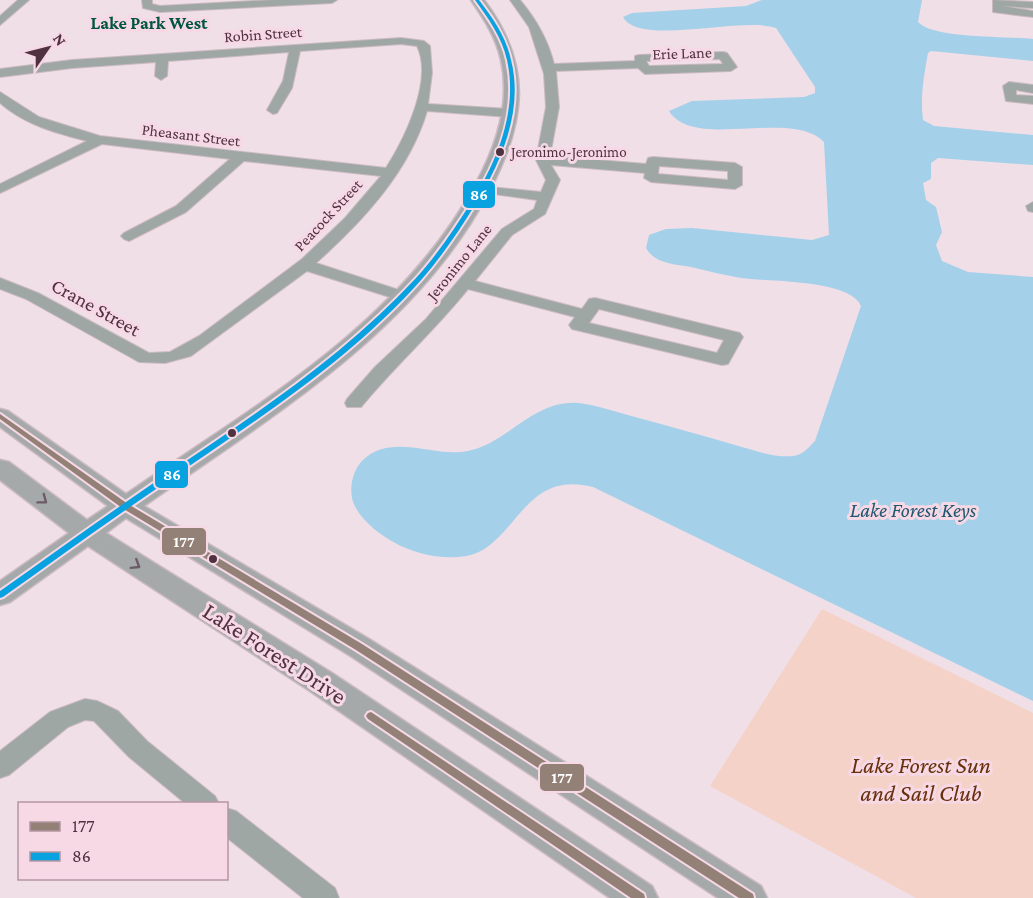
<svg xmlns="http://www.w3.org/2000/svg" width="1033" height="898" font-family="'Crimson Pro',serif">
<rect width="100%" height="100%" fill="#f0dfe6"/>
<path fill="#f4d2c8" d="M822 609 1033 713V898H916L710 786Z"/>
<path fill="#a4d0ea" d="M762 0H922L918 22C933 39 1008 36 1033 39V61L931 51 928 53C924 75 920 97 923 120L934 126 1033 135V165L938 158 931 163V179L923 183 926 200 936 207 942 232 936 245 942 261 968 272 1033 277V701L593 487C533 472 522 522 486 548 461 565 419 556 395 543 379 534 360 520 353 502 349 488 352 471 363 460 392 432 434 458 468 451 508 443 533 400 578 403 597 405 616 412 635 417 668 426 702 435 735 445 753 450 775 458 793 456 803 455 808 448 815 441L861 306C850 279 767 282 741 278 724 275 708 271 691 267 674 264 655 264 646 248L649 235 666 229 692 228 812 240 829 235 824 142C791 108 694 151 669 111L692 101 804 97 815 93V87L776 28C744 16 639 47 623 17L632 13 746 6Z"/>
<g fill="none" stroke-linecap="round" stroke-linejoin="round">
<defs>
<path id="minor" d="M18 0H29L0 25V16Z
M142 0H152V4L160 6 272 0H337L332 3 160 12 143 8Z
M510 0H520C536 19 548 40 554 64L635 61V56L639 55 723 52 727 53 737 67 731 71 645 74 638 68 556 71 559 107 550 156 646 164 648 158 653 157 735 163 742 167V185L735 189 651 182 644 178 645 173 551 165 560 180 545 214 512 235 475 281 582 309 589 299 595 298 740 333 743 337 728 364 722 365 572 329 569 325 575 317 468 289C434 331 395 366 361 407H347L345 403 347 399 375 367 426 319 502 229 534 209 537 200 485 193 480 192V186L541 192 546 180 536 160 546 107 544 74 529 27ZM720 59 723 64 649 66 646 61ZM659 166 728 171V180L658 174ZM599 309 724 340 717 353 589 323Z
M993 0 1033 2V8L1002 6 1033 11V17L993 12Z
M401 38 424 41 430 46 432 73 428 104 511 109 517 113 511 117 427 111C409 172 362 222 316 263L408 293 410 296 408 299H396L307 271 191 356 165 363 139 362 26 299 0 289V278L38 293 149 353 170 352 199 336 302 259 345 218 381 176 244 161 186 212 129 241 124 239 121 236 124 233 176 206 230 159 102 144 0 193V184L87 141C56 133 25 125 0 103V92L39 117 100 136 386 168C404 140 434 80 417 46L401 44 300 51 292 88 277 113 273 114 267 110 283 81 289 52 168 61 167 76 161 80 155 76 156 62 72 68 0 77V69L72 60Z
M1009 82 1033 85V93L1016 90V95L1033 96V104L1006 101 1003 86Z
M1033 202V212L1028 211 1026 206Z
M85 699 97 701 118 711 147 741 215 796 219 804H186L129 757 94 721 85 720 68 727 9 775 0 778V751L50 712Z
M226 808 236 811 335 888 339 898H303L226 837Z"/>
<path id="major" d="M471 0H484C533 65 526 121 490 190 416 332 270 417 144 506L369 639 761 886 767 898H718L349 655 126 518 106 533 332 673 652 886 658 898H610L310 691 88 546 10 602 0 605V581L69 533 0 480V460L9 462 87 520 108 506 0 427V409L8 411 126 494C253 407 399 325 475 185 496 147 511 104 501 60 496 37 484 19 471 0Z"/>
</defs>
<use href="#minor" stroke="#cbbac2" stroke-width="2"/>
<use href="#major" stroke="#cbbac2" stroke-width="3"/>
<use href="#minor" fill="#9ea7a4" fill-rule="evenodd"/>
<use href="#major" fill="#a5a9a9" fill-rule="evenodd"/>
<defs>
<path id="bus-1" d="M0 414 128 504 362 644 753 894 754 898H739L356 650 122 508 0 419Z
M371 712 644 894 645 898H631L368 719 366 716 368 713Z"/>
<path id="bus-2" d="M475 0H479C493 18 506 37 511 60 524 111 501 162 475 205 459 231 442 256 422 279 348 363 250 424 159 487 106 523 55 560 3 597L0 598V591C51 555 101 519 152 484 245 421 339 361 416 278 437 255 455 228 472 201 498 160 518 109 507 60 502 37 488 18 475 0Z"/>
</defs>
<use href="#bus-1" stroke="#f7d8e5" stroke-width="4"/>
<use href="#bus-2" stroke="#f7d8e5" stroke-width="4"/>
<use href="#bus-1" fill="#938177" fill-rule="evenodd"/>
<use href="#bus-2" fill="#08a2e0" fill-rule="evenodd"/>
</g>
<defs><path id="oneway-chevron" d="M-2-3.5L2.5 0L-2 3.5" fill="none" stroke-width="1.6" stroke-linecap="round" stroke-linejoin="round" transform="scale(1.5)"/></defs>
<g stroke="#6d5c65">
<use href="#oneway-chevron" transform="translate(43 500) rotate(37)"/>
<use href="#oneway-chevron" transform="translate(136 565) rotate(32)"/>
</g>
<g fill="#4f3240" stroke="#f7d8e5" stroke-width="2">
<circle cx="500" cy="152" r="5"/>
<circle cx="232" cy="433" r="5"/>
<circle cx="213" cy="559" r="5"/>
</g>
<g text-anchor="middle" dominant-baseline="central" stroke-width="6" stroke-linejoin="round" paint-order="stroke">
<g font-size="15" fill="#4f3240" stroke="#f7d8e5" text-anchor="start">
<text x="511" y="152">Jeronimo-Jeronimo</text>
</g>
<g font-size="16" fill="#4f3240" stroke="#f7d8e5">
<text transform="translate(263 34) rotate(-4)">Robin Street</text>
<text transform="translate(682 53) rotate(-2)">Erie Lane</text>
<text transform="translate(191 135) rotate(7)">Pheasant Street</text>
<text transform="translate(328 215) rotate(-47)">Peacock Street</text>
<text transform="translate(459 262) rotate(-51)">Jeronimo Lane</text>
</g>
<g font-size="18" font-weight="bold" fill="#005541" stroke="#f7d8e5">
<text x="149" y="23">Lake Park West</text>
</g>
<g font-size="20" fill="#4f3240" stroke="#f7d8e5">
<text transform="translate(96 307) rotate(29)">Crane Street</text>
</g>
<g font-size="21" font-style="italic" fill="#20576f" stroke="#f7d8e5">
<text x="913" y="510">Lake Forest Keys</text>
</g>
<g font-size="24" fill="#4f3240" stroke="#f7d8e5">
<text transform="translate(275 653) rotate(33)">Lake Forest Drive</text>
</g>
<g font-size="24" font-style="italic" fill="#673009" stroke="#f7d8e5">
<text x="921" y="764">Lake Forest Sun<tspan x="921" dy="28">and Sail Club</tspan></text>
</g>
</g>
<g stroke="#f7d8e5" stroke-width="2">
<rect x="462" y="180" width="34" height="29" rx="6" fill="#08a2e0"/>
<rect x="154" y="460" width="35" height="29" rx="6" fill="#08a2e0"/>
<rect x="161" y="527" width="46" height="29" rx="6" fill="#938177"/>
<rect x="539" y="763" width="46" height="29" rx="6" fill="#938177"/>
</g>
<g font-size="16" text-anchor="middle" font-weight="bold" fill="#fff">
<text x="479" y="200">86</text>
<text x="172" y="480">86</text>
<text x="184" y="547">177</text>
<text x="562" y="783">177</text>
</g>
<rect x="18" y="802" width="210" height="78" fill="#f7d8e5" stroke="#b496a3" stroke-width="1.5"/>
<rect x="30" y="822" width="30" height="9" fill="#938177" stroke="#b496a3" stroke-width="1.5"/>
<text x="72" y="832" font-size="18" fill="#4f3240">177</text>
<rect x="30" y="852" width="30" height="9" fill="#08a2e0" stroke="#b496a3" stroke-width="1.5"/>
<text x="72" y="862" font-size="18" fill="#4f3240">86</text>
<g transform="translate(48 48) rotate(55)" stroke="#f7d8e5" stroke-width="4.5" paint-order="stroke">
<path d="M0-4.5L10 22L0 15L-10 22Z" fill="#4f3240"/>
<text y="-9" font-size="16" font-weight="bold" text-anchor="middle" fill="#4f3240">N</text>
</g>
</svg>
